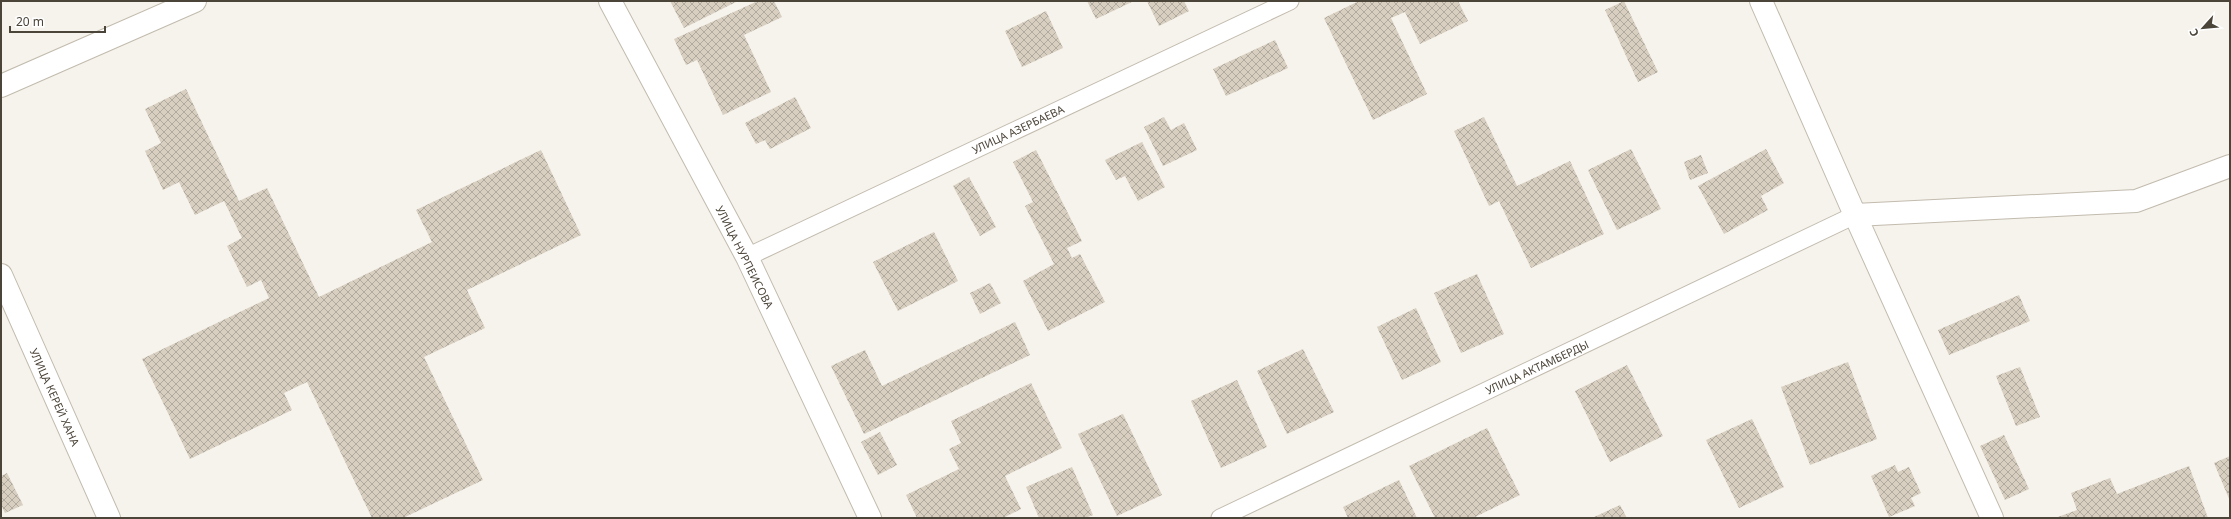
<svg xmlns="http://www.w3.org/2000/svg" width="2231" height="519" font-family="'Noto Sans',sans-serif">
<defs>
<pattern id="building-cross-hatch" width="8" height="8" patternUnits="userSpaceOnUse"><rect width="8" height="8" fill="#d8cfc1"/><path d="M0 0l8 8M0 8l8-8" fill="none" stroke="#b1aa9e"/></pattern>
</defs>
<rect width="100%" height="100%" fill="#f6f3ec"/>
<path fill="url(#building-cross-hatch)" d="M670 1H738L684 28Z
M758 1H774L782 17 744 35 771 92 723 115 697 60 686 65 674 39Z
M1087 1H1134L1096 19Z
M1147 1H1184L1189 11 1159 26Z
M1359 1H1458L1468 21 1420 44 1405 12 1391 18 1427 94 1373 120 1324 18Z
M1624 1 1658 72 1638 82 1605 10Z
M1046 11 1063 48 1022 67 1005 31Z
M1275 40 1288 68 1226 96 1213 69Z
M186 89 239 201 267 188 319 297 432 242 416 210 541 150 581 235 467 290 485 328 424 357 483 480 403 518H372L307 382 284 393 292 410 190 459 142 359 269 298 261 280 247 287 227 246 242 238 224 201 195 215 179 182 163 190 145 151 161 143 145 109Z
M795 97 811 128 770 149 765 140 756 144 745 123Z
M1164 117 1171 130 1184 123 1197 150 1163 166 1144 127Z
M1484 117 1517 186 1570 161 1604 234 1531 268 1499 201 1489 206 1454 131Z
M1142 142 1165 187 1138 201 1125 176 1116 180 1105 160Z
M1631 149 1661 209 1617 230 1588 170Z
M1766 149 1784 183 1761 196 1768 210 1724 234 1698 186Z
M1036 150 1082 241 1067 248 1072 258 1080 254 1105 302 1048 331 1023 281 1054 264 1025 206 1033 202 1013 162Z
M1701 155 1708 173 1690 180 1684 162Z
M969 177 996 227 980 236 953 186Z
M934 232 958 281 898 311 873 262Z
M1477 274 1504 334 1461 353 1434 293Z
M990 283 1001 303 980 314 970 293Z
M2019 295 2030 321 1949 355 1938 330Z
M1416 308 1441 362 1402 380 1377 327Z
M1015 322 1030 355 864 434 831 366 865 350 882 386Z
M1303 349 1334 412 1287 434 1257 371Z
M1848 362 1877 439 1810 465 1781 387Z
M1627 365 1663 436 1610 462 1575 391Z
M2020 367 2040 417 2016 426 1996 376Z
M1237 380 1267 447 1221 468 1191 401Z
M1031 383 1062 448 1005 476 1021 509 1003 518H917L906 495 959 469 949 449 961 443 951 421Z
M1123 414 1162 495 1117 516 1078 434Z
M1752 419 1784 487 1739 508 1706 440Z
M1487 428 1520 495 1473 518H1435L1409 466Z
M880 432 897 465 878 475 861 442Z
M2004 435 2029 489 2005 500 1980 446Z
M2230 456V501L2214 463Z
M1895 465 1898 472 1909 467 1921 493 1911 498 1915 506 1889 517 1871 476Z
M2189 466 2208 518H2055L2077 510 2071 493 2110 478 2117 494Z
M1072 467 1093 515 1085 518H1039L1026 487Z
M7 473 23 505 5 513 1 505V476Z
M1399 480 1417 518H1348L1343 507Z
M1620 505 1627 518H1592Z"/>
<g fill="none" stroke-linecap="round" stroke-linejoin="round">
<defs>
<path id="service" d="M747 257 1290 1
M1220 518 1855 215"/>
<path id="minor" d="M610 1 747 257 870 518
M1761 1 1855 215 1992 518
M1 86 195 1
M1855 215 2136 201 2230 166
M1 275 109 518"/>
</defs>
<use href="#service" stroke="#c2bbae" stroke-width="19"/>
<use href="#minor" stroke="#c2bbae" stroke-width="24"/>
<use href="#service" stroke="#fff" stroke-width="17"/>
<use href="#minor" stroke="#fff" stroke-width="22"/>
</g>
<g text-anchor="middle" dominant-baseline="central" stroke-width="3" stroke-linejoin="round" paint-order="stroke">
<g font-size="11" fill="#4b4439" stroke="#fff">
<text transform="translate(1018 129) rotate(-25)">УЛИЦА АЗЕРБАЕВА</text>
<text transform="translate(745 257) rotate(63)">УЛИЦА НУРПЕИСОВА</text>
<text transform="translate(1537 367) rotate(-25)">УЛИЦА АКТАМБЕРДЫ</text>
<text transform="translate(55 397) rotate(66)">УЛИЦА КЕРЕЙ ХАНА</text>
</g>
</g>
<rect width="2231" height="519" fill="none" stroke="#4b4439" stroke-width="4"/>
<g transform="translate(2203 28) rotate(243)" stroke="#ffffff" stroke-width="3" paint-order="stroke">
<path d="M0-3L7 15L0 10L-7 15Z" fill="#4b4439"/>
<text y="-6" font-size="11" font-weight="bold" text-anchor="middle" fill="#4b4439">С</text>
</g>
<path d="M10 26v6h95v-6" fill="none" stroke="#4b4439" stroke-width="2"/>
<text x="16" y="26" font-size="12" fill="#4b4439" stroke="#ffffff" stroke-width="3" paint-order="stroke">20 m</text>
</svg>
